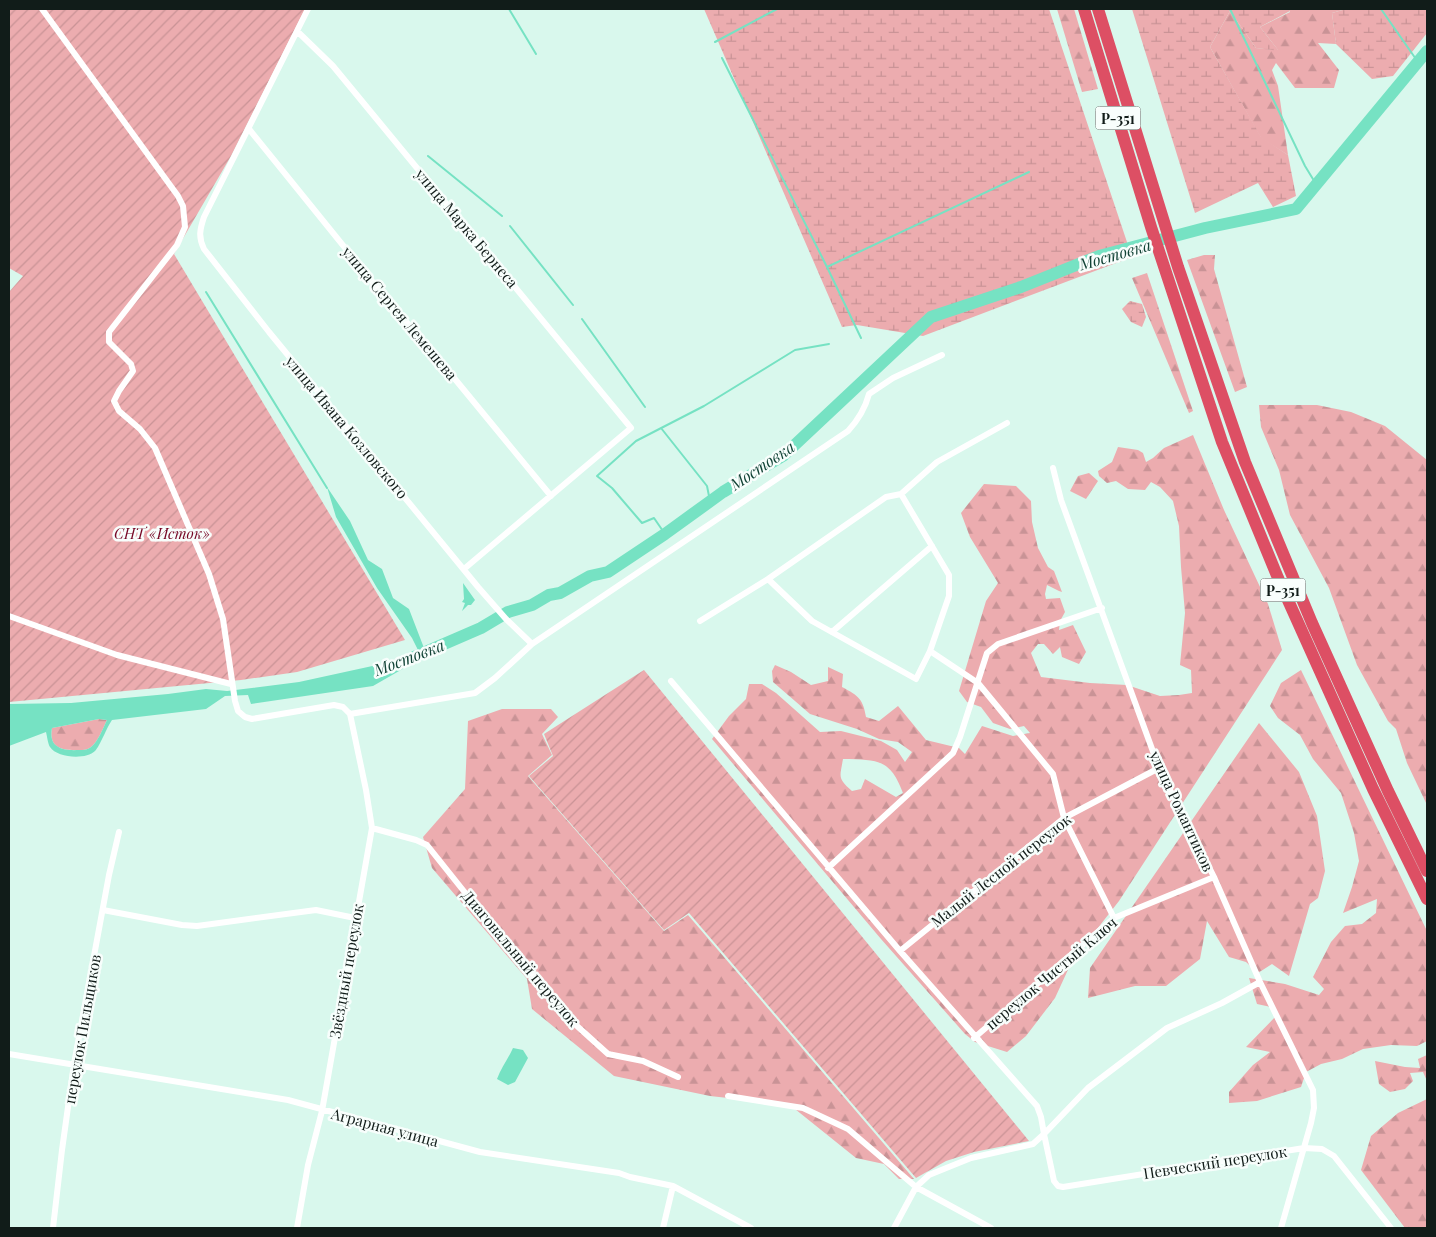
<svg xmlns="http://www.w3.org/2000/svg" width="1436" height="1237" font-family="'Playfair Display',serif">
<defs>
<pattern id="forest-firs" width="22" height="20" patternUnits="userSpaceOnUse" patternTransform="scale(1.25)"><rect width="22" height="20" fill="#ecacaf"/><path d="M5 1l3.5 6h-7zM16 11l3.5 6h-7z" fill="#c99396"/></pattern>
<pattern id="wetland-marsh" width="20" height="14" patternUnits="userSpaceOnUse" patternTransform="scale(1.25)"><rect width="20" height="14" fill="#ecacaf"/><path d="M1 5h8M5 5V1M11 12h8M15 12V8" fill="none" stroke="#c99396"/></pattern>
<pattern id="garden-furrows" width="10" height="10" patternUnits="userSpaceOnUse" patternTransform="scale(1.25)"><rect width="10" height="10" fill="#ecacaf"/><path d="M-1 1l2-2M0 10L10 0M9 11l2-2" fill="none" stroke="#c99396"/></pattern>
</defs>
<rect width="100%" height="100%" fill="#d9f8ed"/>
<path fill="url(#forest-firs)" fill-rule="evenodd" d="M1057 9H1074L1098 89 1082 92Z
M1289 9H1346L1332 13 1336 44 1318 43 1339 70 1334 88H1295L1276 63 1272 70 1278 86 1288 155 1261 138 1210 47 1230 11 1256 48 1278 50 1260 27 1290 12Z
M1204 255H1215L1214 269 1247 387 1235 392 1187 260Z
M1147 273 1193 411 1189 413 1132 278Z
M1259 405H1317L1351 412 1385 426 1427 460V805L1407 763 1396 729 1388 721 1357 665 1329 588 1290 515 1279 470 1261 427Z
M1193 435 1224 510 1268 604 1282 650 1119 901 1072 961 1055 998 1026 1036 1007 1052 975 1042 965 1034 881 939 712 739 729 716 746 699 749 684H762L776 693 820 732 841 731 881 741 897 750 905 762 912 752 898 742 879 739 857 729 810 714 773 682 772 671 775 665 791 672 811 685 828 681V667L843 674 842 687C859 696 863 699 866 717L879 721 898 706 926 740 959 748 965 754 982 726 1013 736 1030 733 1024 726 1010 729 993 723 981 707 967 702 959 691 986 601 998 583 970 537 961 513 984 484 1016 486 1031 501 1032 522 1038 548 1048 567 1054 571 1062 592 1059 591 1047 585 1045 594 1046 599 1060 598 1065 612 1060 621 1059 630 1073 625 1086 652 1079 664 1062 657 1060 647 1053 654 1044 644H1038L1031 653 1041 677 1090 683 1127 685 1160 696 1179 695 1192 693 1191 670 1180 665 1185 613 1181 567 1179 526 1173 501 1160 487 1151 482 1145 490 1128 489 1116 481 1107 483 1099 476 1098 471 1112 462 1118 447 1138 450 1143 453 1146 462 1153 458 1164 448ZM843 759C877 760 890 758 903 793L896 797 865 779 861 789 852 791C837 778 840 777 843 759Z
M1089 473 1098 481 1086 499 1070 491 1078 476Z
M1301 670 1427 931V1041L1417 1046 1391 1045 1363 1049 1342 1059 1321 1064 1306 1072 1301 1087 1257 1101 1229 1103V1092L1253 1065 1270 1052 1246 1047 1276 1016 1275 1008 1257 1004 1249 978 1285 984 1319 995 1324 989 1313 977 1331 942 1345 926 1362 924 1376 913 1377 899 1343 913 1352 887 1359 861 1354 833 1341 793 1313 759 1300 735 1278 718 1270 706 1281 683Z
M502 709H551L558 717 542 734 552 755 528 776 664 931 688 915 914 1179H899L884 1164 856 1158 790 1105 710 1096 614 1076 532 1009 527 979 432 868 423 837 465 789 468 721Z
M99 719 107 720C103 728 98 742 91 747 87 750 84 750 80 750 63 751 48 748 52 728Z
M1259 723 1299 772 1317 816 1325 871 1318 898 1310 904 1289 976 1272 964 1258 973 1246 962 1229 957 1207 921 1200 959 1166 986H1135L1088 998 1090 968Z
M1427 1055V1081L1423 1072 1410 1073 1413 1081 1405 1089 1390 1092 1379 1084 1375 1061 1405 1067 1420 1068 1418 1059Z
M1427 1099V1228H1405L1361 1170 1371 1136 1398 1113Z"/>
<path fill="url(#wetland-marsh)" d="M704 9H1049L1132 257 923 336 857 325 842 327Z
M1132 9H1289L1290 11 1260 27 1279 51 1256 48 1230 11 1210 47 1261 137 1288 155 1296 196 1273 207 1258 183 1195 213Z
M1346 9H1427V33L1393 76 1372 79 1336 44 1332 13Z
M1130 301 1142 304 1146 317 1142 327 1131 322 1122 309Z"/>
<path fill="url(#garden-furrows)" d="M9 9H305L231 156 174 254 405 640 297 672 241 680 9 702V292L23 276 9 268Z
M644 670 1029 1141 974 1152 946 1161 916 1178 689 913 664 930 529 776 553 756 544 734Z"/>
<path fill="#76e2c3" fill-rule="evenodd" d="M327 487 350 521 368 560 382 569 393 598 409 609 424 648 430 650 425 659 413 663 373 686 251 704 248 695 225 696 206 709 112 720C107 727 100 746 95 751 86 760 57 758 50 747 48 744 47 736 46 732L9 746V704L71 703 168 694 206 689 227 691 299 682 409 658 419 652 412 638 377 588 336 517ZM99 719 107 720C103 728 98 742 91 747 87 750 84 750 79 750 63 751 48 748 52 728Z
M463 583 475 600 471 605H468L462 611 465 603 462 602 464 599Z
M513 1048 523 1050 528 1058 515 1082 508 1085 497 1079C501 1068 508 1059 513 1048Z"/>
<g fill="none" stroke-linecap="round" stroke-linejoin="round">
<path stroke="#76e2c3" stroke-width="2" d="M509 9 536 54
M1230 9 1305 166 1316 184
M1381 9 1418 62
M715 42 777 9
M722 58 827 267
M428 156 502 216
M510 226 573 305
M206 292 327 488
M582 319 645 407
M861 338 827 267 1029 172
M661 428 707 486 710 501
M665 534 654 518 642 523 612 488 597 476 636 441 704 406 795 350 829 344"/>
<path stroke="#76e2c3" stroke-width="12" d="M414 657 481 628 508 612 532 605 549 595 560 593 590 576 608 572 665 534 723 492 784 455 931 317 1021 287 1099 256 1205 228 1296 209 1427 51"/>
<path stroke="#fff" stroke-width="6" d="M42 9 178 196 183 206 185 227 177 245 109 332V342L131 364 133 371 119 391 114 401 119 411 140 429 155 448 209 574 223 619 235 701 238 711 245 717 252 719 334 705 343 707 350 714
M308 9 204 217C200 229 198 237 204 249L269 332 478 587 506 619 532 644
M298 32 333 66 631 428 464 569
M249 129 392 306 427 345 551 496
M1053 468 1061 500 1159 768 1214 877 1260 982 1313 1090 1314 1108 1311 1123 1281 1228
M768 579 812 621 916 679 930 651 949 596V575L901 494
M9 616 117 655 231 684
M700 621 768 579 886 497 901 494 937 462 1007 423
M832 632 932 546
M930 651 978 683 1053 774 1064 818 1114 918
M671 681 900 951 1037 1106 1041 1117 1044 1134 1033 1144 971 1158 929 1175 916 1187 894 1228
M350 714 475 693 495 678 532 644 848 431C859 419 865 409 869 394L893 378 942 355
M372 828 416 840 427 845 502 939 577 1026 608 1054 643 1061 678 1077
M828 868 953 753 960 737 987 653 998 644 1102 608
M103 910 182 925 197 926 316 910 355 918
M900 951 1064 818 1159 768
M1260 982 1222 1003 1167 1028 1088 1088 1044 1134 1054 1181 1058 1186 1063 1187 1304 1148 1322 1149 1334 1156 1391 1228
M974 1038 1114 918 1214 877
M9 1054 288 1100 480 1152 619 1173 630 1177 673 1186 751 1228
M728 1096 803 1108 848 1129 916 1187 991 1228
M53 1228 62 1150 74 1064 109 875 119 832
M297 1228 308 1165 322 1111 372 828 366 790 350 714
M663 1228 673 1186"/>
<path stroke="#dd4f64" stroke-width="12" d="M1084 9 1151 227 1222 442 1278 578 1373 789 1427 899
M1098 9 1178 267 1245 462 1312 623 1388 791 1427 871"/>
</g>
<g text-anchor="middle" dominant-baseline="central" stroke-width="5" stroke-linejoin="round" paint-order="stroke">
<g fill="#f8fefc" stroke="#56605d" stroke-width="1">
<rect x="1095.5" y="106.5" width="45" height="23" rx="4"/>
<rect x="1260.5" y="578.5" width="45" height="23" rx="4"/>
</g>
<g font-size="14" font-weight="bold" fill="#111c19">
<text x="1118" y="118">Р-351</text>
<text x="1283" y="590">Р-351</text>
</g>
<g font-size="15" fill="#111c19" stroke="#f8fefc">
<text transform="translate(467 228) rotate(50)">улица Марка Бернеса</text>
<text transform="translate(400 313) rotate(50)">улица Сергея Лемешева</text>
<text transform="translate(347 427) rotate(50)">улица Ивана Козловского</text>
<text transform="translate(1182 811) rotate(65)">улица Романтиков</text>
<text transform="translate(1001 870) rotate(-38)">Малый Лесной переулок</text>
<text transform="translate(521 958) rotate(50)">Диагональный переулок</text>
<text transform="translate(346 971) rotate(-80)">Звёздный переулок</text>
<text transform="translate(1051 973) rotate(-40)">переулок Чистый Ключ</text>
<text transform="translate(82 1029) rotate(-80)">переулок Пильщиков</text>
<text transform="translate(385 1127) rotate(15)">Аграрная улица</text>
<text transform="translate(1215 1162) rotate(-9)">Певческий переулок</text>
</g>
<g font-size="15" font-style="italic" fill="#760725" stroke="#f8fefc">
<text x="162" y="533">СНТ «Исток»</text>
</g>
<g font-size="16" font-style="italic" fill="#124336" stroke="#f8fefc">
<text transform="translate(1115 254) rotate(-16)">Мостовка</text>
<text transform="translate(762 465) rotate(-34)">Мостовка</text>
<text transform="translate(409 657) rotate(-21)">Мостовка</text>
</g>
</g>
<rect width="1436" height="1237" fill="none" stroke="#111c19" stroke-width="20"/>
</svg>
